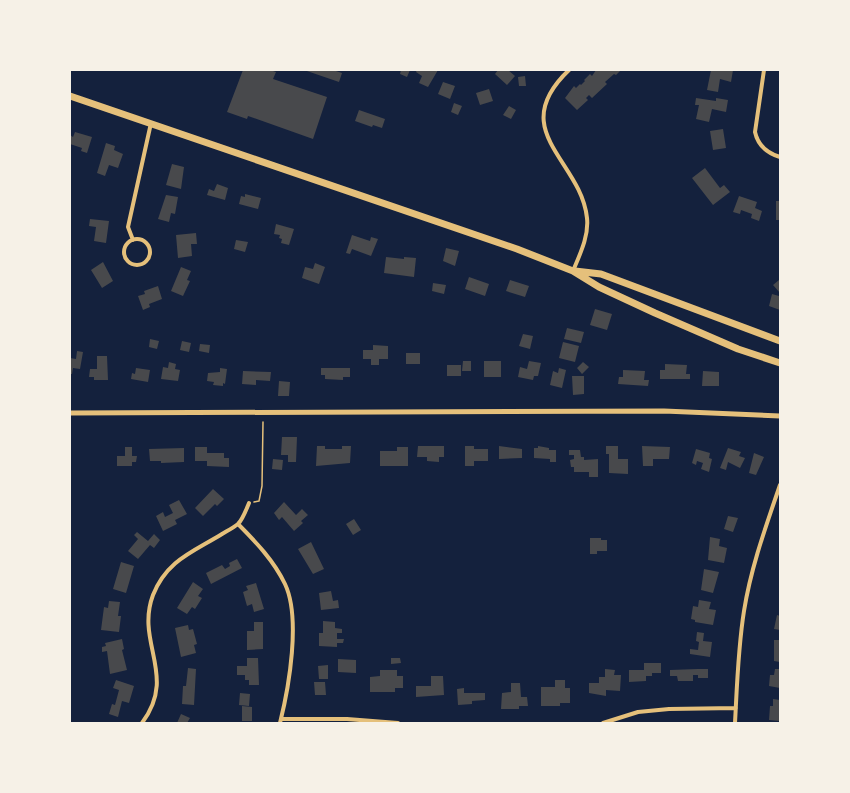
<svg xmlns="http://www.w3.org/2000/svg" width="850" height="793" font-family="Helvetica,sans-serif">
<rect width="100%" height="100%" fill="#14213d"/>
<path fill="#48494c" d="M243 70H270L276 72 273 79 327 97 313 139 248 116 247 119 227 112Z
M304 70H333L342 73 339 82Z
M401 70H410L407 77 400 74Z
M417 70H438L428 87 419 83 422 76 416 72Z
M498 70H508L515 76 507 85 495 74Z
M596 70H621L616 75 614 74 605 82 607 84 592 98 589 95 586 98 588 100 577 110 565 98 574 86 576 88 580 84 581 85 585 81 584 80 590 74 592 76Z
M711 70H733L731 82 720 79 718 92 707 90Z
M525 76 526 86H519L518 77Z
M443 82 455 86 450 99 438 94Z
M489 89 493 101 480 105 476 93Z
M696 98 716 101V98L728 100 726 112 712 109 709 122 696 119 699 105H695Z
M454 103 462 106 458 115 451 112Z
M509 106 516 110 511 119 503 115Z
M359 110 385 119 382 128 373 125 372 127 355 121Z
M723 129 726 148 713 150 710 131Z
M75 132 92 137 87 153 81 151 82 148 70 144V135L73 137Z
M106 143 115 146 114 150 123 154 118 168 109 165 105 176 97 173Z
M172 164 184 167 181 189 166 185Z
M705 168 720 188 724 185 730 192 713 205 692 178Z
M217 184 228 188 225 200 207 195 209 189 214 191Z
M245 194 261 198 258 209 239 204 241 196 245 197Z
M166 195 178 197 175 214 171 213 169 222 158 219Z
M739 196 757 202 755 208 762 211 759 221 751 218 752 214 741 210 740 214 733 212Z
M776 201H780V220H776Z
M90 219 109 221 106 243 94 241 96 227 89 226Z
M276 224 294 229 289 245 281 243 282 239 279 238 280 235 274 234Z
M196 233 197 244H191L192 256 178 258 176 235Z
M352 235 370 241 371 237 378 239 371 256 352 249 350 254 346 253Z
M236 240 248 242 245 252 234 249Z
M446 248 459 251 455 266 443 261Z
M386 257 404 259V257L416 258 414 277 384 273Z
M103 262 113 281 102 288 91 270Z
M315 263 325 267 319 284 302 278 305 267 313 269Z
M181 267 191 271 187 280 190 281 183 296 171 291Z
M469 277 489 284 485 296 465 289Z
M510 280 529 286 525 297 506 291Z
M779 280 780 281V310L769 306 772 294 779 296 780 293 773 285Z
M433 283 446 285 444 294 432 291Z
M158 286 162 299 149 304 150 307 143 310 138 296 145 294 144 291Z
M595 309 612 314 607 330 590 325Z
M567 328 584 332 581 343 564 339Z
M523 334 533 336 530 349 519 346Z
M150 339 159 341 157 349 149 347Z
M182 341 191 343 189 352 180 350Z
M563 342 579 346 575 362 559 358Z
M200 344 210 345 209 353 199 351Z
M373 345 388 346V359H379V365H371V359H363V350H373Z
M77 351 83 352 80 369 73 368 72 374H70V358L76 359Z
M406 353H420V364H406Z
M97 356H107L108 380H94V377H89L90 369H97Z
M463 361H471V371H462Z
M484 361H501V377H484Z
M529 361 541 363 538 376H534L533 380 518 377 520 367 527 369Z
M169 362 176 364 175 369 180 370 178 381 161 379 163 367 168 368Z
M583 362 589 367 582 374 577 368Z
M665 364 687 365 686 374H690V379H660V370H665Z
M447 365H461V376H447Z
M136 368 150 370 148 382 131 379 132 373 135 374Z
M220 368 227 369 225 384 223 383V386L213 385 214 382 207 381 208 373 220 372Z
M321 368H350V377H343V380L325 379V375H321Z
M559 368 566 370 562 388 550 385 553 371 558 373Z
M623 370 645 371 644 380H649L648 386 618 384 619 377H623Z
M243 371 271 372 270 381 256 380V385L242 384Z
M703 371 719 372V386H702Z
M572 376H584V394L573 395Z
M279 381 290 382 289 396H278Z
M282 437H297L296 462H288V455H281Z
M317 446H325V449H342V446H351L350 463 316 466Z
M418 446H444V457H439V462L427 461V457H417Z
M465 446H474V449H488V461H474V466H465Z
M499 446 522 449V458L499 459Z
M538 446 549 448V450H556V462H550V459L534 458V448H538Z
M606 446H618V459H628V474L609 473V454H606Z
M642 446 670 447 669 459H653V466H643Z
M125 447H132V456H137L136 462H132V466H117V456H125Z
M195 447H207V453H224V458H229V467L207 466V461H195Z
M397 447H408V466H380V451H397Z
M184 448V462L161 463V461H150L149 449Z
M728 448 741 452 739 456 745 458 740 468 728 462 726 470 720 468Z
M696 449 710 453 709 458 712 459 709 472 701 469 703 463 697 461 696 465 692 463Z
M569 450H580L581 457H584V460L598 459V477H589V472H574V467H571L570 460 574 459V455H569Z
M754 453 764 457 756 475 749 473Z
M273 459 283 460 282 470 272 469Z
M213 489 224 499 217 506 215 504 203 516 195 508Z
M179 500 187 514 175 520 177 524 163 531 156 516 163 512 165 517 173 513 169 505Z
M284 502 296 515 302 509 308 515 301 521 303 523 294 531 282 517 279 520 274 513Z
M728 516 738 518 733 532 724 529Z
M354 519 361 530 353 535 346 524Z
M137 532 148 541 154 534 160 540 154 548 150 545 138 559 128 551 138 539 134 535Z
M710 537 720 539 719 546 727 548 724 563 708 560Z
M590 538H601V540H607V551H597V554H590Z
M311 542 324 569 313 574 298 549Z
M237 559 242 568 211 584 206 573 222 565 225 569 230 566 229 563Z
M121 562 134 566 126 593 113 589Z
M704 569 719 572 713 593 701 590Z
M193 582 203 589 198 596 202 598 195 609 192 607 187 614 177 608Z
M256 583 264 609 254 612 252 604 247 606 243 592 248 590 246 586Z
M331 591 333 601 338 600 339 608 321 610 319 593Z
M699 600 711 602 709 609 716 610 713 625 695 622V620L691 619 693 606 698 607Z
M109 601 120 602 118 616H121L119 632 101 630 104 607 108 608Z
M777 615 780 616V630L774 629Z
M323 621 335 622V628L342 629V633H337V639H344L343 643H337V647L319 646V633H323Z
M254 622H263V649L247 650V631H254Z
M188 625 189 630 193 629 197 644 194 645 196 653 181 657 175 628Z
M697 632 704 633 703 641 712 642 710 657 690 654V649L698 650 699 642 696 641Z
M122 639 124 649 122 650 127 670 110 674 107 651 102 652V647L106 646 105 643Z
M774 640H780V662L774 661Z
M247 658H258L259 685H249V680H245V675H237V666H247Z
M391 658H400L401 663 391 664Z
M338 659 356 660V673L338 672Z
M644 663H661V673H652V676H646V681L629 682V670H644Z
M328 665V679H319L318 666Z
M188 668 196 669 194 705 182 704 183 686H186Z
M605 669 615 670 614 675H621L620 691 606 690V696L589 693V683H599V677H605Z
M698 669H708V678H698V675H693V681H678L677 676H670V670Z
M775 669H780V688L769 686 770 675H774Z
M380 670H397V676H403V688H395V692H370V677L380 676Z
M431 676H443L444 695 416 697V686H431Z
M116 680 134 686 129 703 122 701 118 717 109 714 112 704 115 705 119 690 113 688Z
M555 680H565V688H570V703H560V706H541V687H555Z
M314 682H325L326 695H315Z
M511 683H520L521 697H527L528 706H519V709H501L502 693 511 692Z
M464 688V693H485V700L472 701V704L458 705 457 689Z
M240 693 250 694 249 706 239 705Z
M773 699 780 700V721L769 720 770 706H773Z
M242 706 252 707V721H242Z
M181 714 190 718 187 723H177Z"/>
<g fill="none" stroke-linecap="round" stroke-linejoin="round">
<path stroke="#e5c07b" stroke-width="1.5" d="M254 502 259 501 262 486 263 422"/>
<path stroke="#e5c07b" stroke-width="4" d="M569 70C505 131 581 160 587 218 589 236 580 254 573 271
M764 70 755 132C758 146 767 153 780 157
M124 252a13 13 0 1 1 26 0a13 13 0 1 1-26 0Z
M133 240 128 227 151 123
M238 524C256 542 274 561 285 584 301 618 289 687 280 723
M281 719H347L398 723
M142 723C178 675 135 643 153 595 167 560 193 552 222 534 227 531 233 528 238 524 243 519 246 510 249 503
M603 723 638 712 669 709 736 708
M735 723C737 686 738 648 744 611 751 567 766 526 780 485"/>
<path stroke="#e5c07b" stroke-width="5" d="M70 413 664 411 780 416"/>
<path stroke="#e5c07b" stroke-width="7" d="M70 96 517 249 573 271 599 287 655 313 738 349 780 363
M575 271 601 274 780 341"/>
</g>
<rect width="850" height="793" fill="none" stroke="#f6f1e7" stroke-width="142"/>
</svg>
